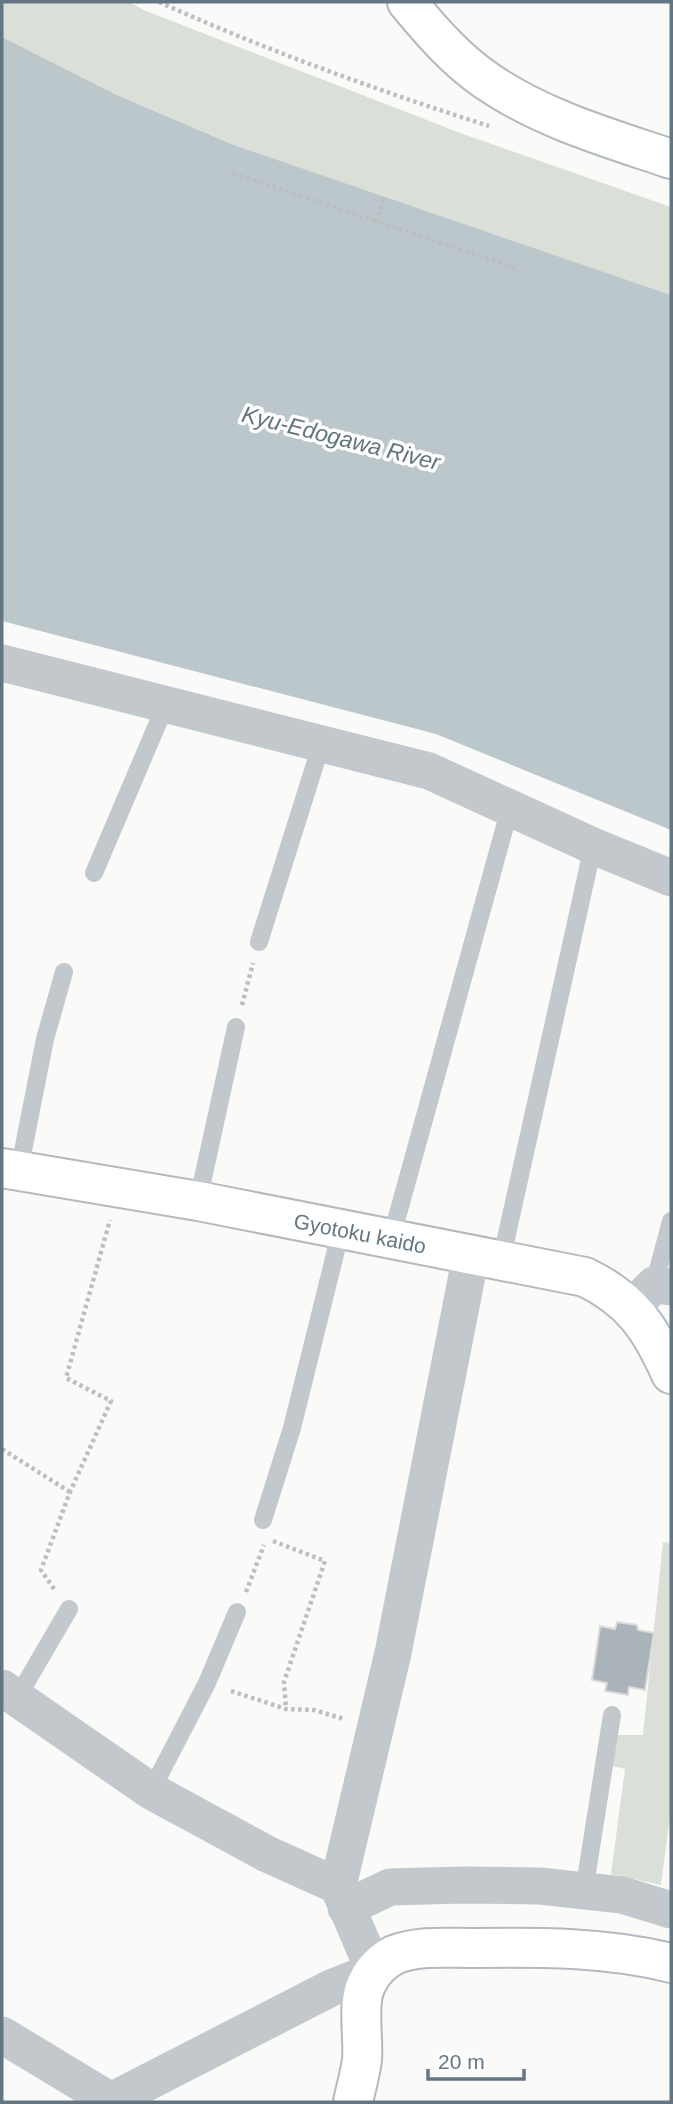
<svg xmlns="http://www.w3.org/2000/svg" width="673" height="2104" font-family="Helvetica,sans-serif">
<rect width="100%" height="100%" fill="#fafaf8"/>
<path fill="#dadfd7" d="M2 2H129L146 11 463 134 671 207V295L234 145 117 95 2 37Z
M663 1542 671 1543V1808L661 1885 611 1874 625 1769 609 1765 616 1735H643Z"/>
<path fill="#bbc7cb" d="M2 37 117 95 234 145 671 295V830L436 734 2 621Z"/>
<path fill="#aab3b9" stroke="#dcdcda" stroke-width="2" d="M617 1622 637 1625 638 1630 654 1633 645 1690 629 1687 628 1695 605 1691 607 1683 592 1680 600 1626 615 1629Z"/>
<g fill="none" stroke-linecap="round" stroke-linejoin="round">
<defs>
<path id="secondary" d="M407 2C431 31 456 60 487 81 542 119 609 138 671 159
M353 2102C356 2088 360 2074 362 2060 364 2037 356 2001 368 1981 374 1969 383 1961 394 1955 419 1945 448 1948 474 1948 540 1947 607 1947 671 1963"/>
<g id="primary">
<path id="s1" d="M2 1168 198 1201 585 1277C632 1300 650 1327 671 1374"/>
</g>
</defs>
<use href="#secondary" stroke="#b3babf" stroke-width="42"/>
<use href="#primary" stroke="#b5babe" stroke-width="42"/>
<path stroke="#bbbfc2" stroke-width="4.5" stroke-dasharray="3.5 3.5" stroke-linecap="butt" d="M159 2C266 50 376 90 489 126
M233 173 518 269
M376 222 384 198
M242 1005 253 963
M2 1449 70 1492
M273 1541 325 1561 284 1682 286 1709
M54 1589 41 1570 70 1492 111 1401 66 1378 110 1220
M246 1592 264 1545
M231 1691 286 1709 314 1710 344 1719"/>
<path stroke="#c3c8cc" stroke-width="18" d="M94 873 166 704
M259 942 322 742
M19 1171 45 1039 64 972
M198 1201 236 1027
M391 1239 510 808
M501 1261 593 846
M654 1285 671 1221
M263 1520 292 1428 341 1230
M17 1698 69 1609
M151 1791 207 1683 237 1612
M584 1891 612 1715"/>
<path stroke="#c3c8cc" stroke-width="37" d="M2 663 429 771 593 846 671 878
M631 1308 654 1285 671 1287
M2 1688 151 1791 267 1854 338 1886
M346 1908 390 1887 463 1885 540 1886 622 1895 671 1910
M2 2035 111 2101 331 1988 374 1971 338 1886 393 1653 471 1255"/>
<use href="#secondary" stroke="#fff" stroke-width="38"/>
<use href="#primary" stroke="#fff" stroke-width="38"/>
</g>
<g text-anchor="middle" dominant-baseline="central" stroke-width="7" stroke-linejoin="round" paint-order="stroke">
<g font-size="21" fill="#657683" stroke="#fff">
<text stroke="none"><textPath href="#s1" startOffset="364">Gyotoku kaido</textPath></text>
</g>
<g font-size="23" font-style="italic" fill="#60757c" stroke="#fff">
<text transform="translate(341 438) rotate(14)">Kyu-Edogawa River</text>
</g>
</g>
<rect width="673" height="2104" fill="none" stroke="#657683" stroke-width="7"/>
<path d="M428 2069v10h96v-10" fill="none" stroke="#657683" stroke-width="3.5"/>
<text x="438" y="2069" font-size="21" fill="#657683" stroke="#ffffff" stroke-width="5" paint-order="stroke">20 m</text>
</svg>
